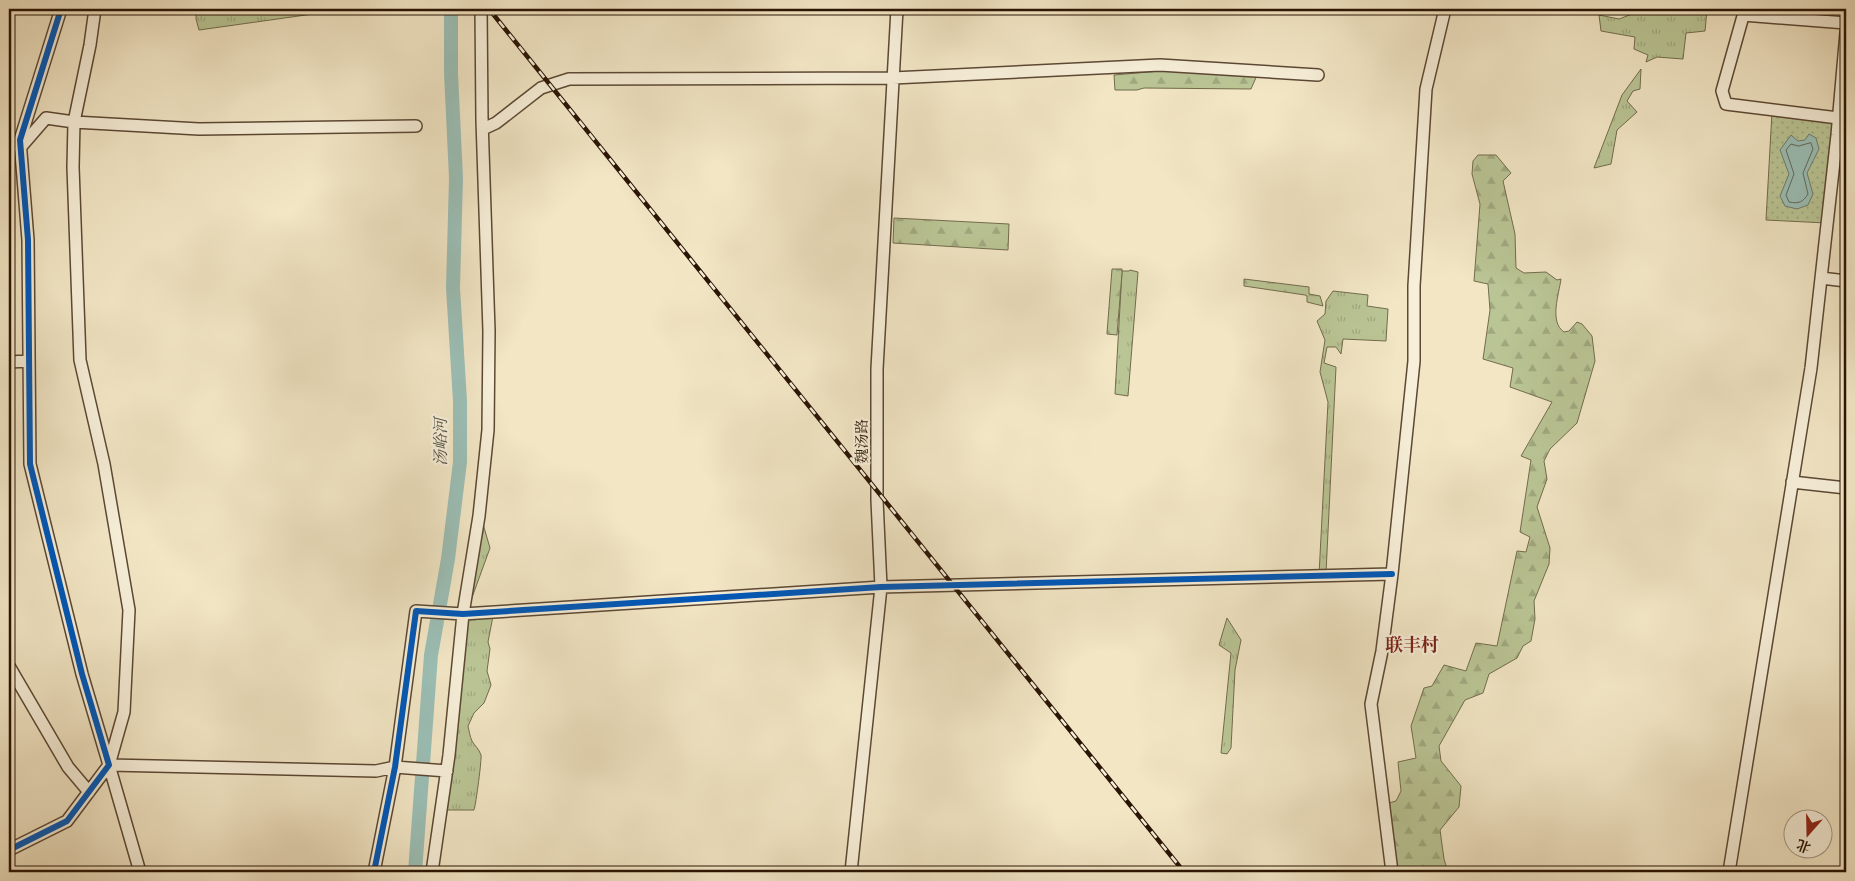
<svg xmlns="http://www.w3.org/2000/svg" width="1855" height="881" font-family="'IM FELL DW Pica','Noto Serif SC',serif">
<defs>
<pattern id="grass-tufts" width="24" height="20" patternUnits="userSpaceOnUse" patternTransform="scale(1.25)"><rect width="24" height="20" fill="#bac595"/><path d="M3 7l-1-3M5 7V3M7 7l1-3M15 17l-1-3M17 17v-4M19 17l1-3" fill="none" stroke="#a0a87f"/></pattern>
<pattern id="forest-firs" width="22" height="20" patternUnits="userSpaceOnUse" patternTransform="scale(1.25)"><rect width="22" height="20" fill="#bac595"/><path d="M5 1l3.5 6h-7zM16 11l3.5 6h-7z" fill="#a0a87f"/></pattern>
<pattern id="park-dots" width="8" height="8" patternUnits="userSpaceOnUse" patternTransform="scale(1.25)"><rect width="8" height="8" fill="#bac595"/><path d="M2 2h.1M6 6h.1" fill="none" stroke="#a0a87f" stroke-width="1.8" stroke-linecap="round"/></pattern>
</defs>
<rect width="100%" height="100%" fill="#f2e6c5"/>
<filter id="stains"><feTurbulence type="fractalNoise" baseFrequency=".004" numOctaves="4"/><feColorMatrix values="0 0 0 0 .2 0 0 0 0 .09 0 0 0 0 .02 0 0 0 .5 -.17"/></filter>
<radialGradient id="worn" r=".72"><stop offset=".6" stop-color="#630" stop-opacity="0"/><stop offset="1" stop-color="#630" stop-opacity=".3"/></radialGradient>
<path fill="url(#grass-tufts)" stroke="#726c4c" d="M196 9H312L313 14 199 30 196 19Z
M1632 9 1707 10 1705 31 1686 33 1683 59 1657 57 1646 62 1648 55 1634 49 1635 37 1601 31 1599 15 1619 19 1632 14Z
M1641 69 1640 89 1633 91 1627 101 1637 112 1617 130 1611 164 1594 168 1622 95Z
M1130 270 1138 272 1128 396 1115 394 1122 271H1129Z
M1333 291 1368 295 1367 306 1388 309 1386 341 1343 339 1341 354 1336 347H1327L1324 363 1336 367 1326 573 1319 575 1328 402 1320 372 1325 340 1317 321 1325 314 1326 301Z
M483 524 490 548 470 603Z
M493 616 488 642 490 649 487 671 491 685 484 703 474 713 468 726C469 730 470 737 472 741 475 746 479 749 481 755 482 758 476 804 474 810H443L467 622 469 619Z
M1227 618 1241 640 1235 670 1231 748 1227 754 1221 753 1231 653 1219 645Z"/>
<path fill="url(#forest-firs)" stroke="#726c4c" d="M1183 69 1258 73 1251 89 1144 88 1137 90H1115L1114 75Z
M1478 155H1496L1511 173 1503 181 1515 234 1516 268 1524 273 1546 272 1557 280 1561 279C1559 294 1549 322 1564 332L1569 331 1577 322 1582 324 1592 336 1595 361 1577 423 1550 449 1544 461 1547 479 1537 507 1550 548 1549 564 1534 601 1535 619 1531 641 1523 646 1517 658 1489 674 1483 693 1465 700 1439 746 1441 761 1461 786 1459 807 1440 830 1444 859 1448 872H1392L1385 804 1396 801 1401 791 1398 762 1416 758 1411 726 1424 688 1432 686 1444 665 1466 671 1476 643 1497 646 1517 551 1526 552 1530 537 1520 532 1531 460 1521 456 1552 402 1510 387 1513 368 1483 359 1490 310 1488 284 1474 281 1480 204 1472 174 1473 161Z
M894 218 1009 224 1008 250 893 243Z
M1112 269H1122V273L1117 335 1107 334V333Z
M1244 279 1309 287V294L1320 296 1323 306 1307 302V296L1305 295 1244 286Z"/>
<path fill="url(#park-dots)" stroke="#726c4c" d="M1772 112 1834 115 1826 223 1766 220Z"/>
<path fill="#9bbfb6" stroke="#6e7b6f" d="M1809 134 1816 138 1819 149 1807 173 1813 194 1808 205 1797 209 1785 206 1780 196 1789 174 1780 150 1791 135 1798 141 1805 140Z"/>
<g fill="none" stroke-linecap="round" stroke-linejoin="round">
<path stroke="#626a5d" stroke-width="1" d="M1811 143 1813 149 1803 173 1808 194C1803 202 1799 204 1789 202L1786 195 1794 174 1786 150 1791 144 1798 146Z"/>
<path stroke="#9bbfb6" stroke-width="14" d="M415 872 431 655 448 559 460 462V401L453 288 456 178 451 73V9"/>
<defs>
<path id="minor" d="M95 9 90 45 74 122 73 167 80 360 104 464 129 610 124 712 109 765 140 872
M1745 9 1722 91 1726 104 1846 119
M1743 15 1846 23
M483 129 496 123 541 88 569 79 893 78 1160 65 1318 75
M20 148 46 118 74 122 199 129 416 126
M1821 278 1846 281
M9 362 29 361
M1792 482 1846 488
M9 666 68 767 89 792
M109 765 376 771 395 767 447 771
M9 850 67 821 109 765 82 674 30 464 28 240 20 140 61 9
M374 872 395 767 416 611 463 614 881 587 1392 574
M432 872 449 755 463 614 479 516 488 430 489 331 482 120 481 9
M851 872 881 587 877 500V369L897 9
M1392 872 1371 704 1382 651 1392 574 1414 361V286L1426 89 1445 9
M1729 872 1811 368 1837 135 1846 32"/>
</defs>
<use href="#minor" stroke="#5c4834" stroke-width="14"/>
<use href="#minor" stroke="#f7efd9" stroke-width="11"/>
<defs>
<path id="rail" d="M489 9 1184 872"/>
</defs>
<use href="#rail" stroke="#2a1404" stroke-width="4.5"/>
<use href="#rail" stroke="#f7efd9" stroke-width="2.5" stroke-dasharray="8" stroke-linecap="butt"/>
<defs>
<path id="cycleway" d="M9 850 67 821 109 765 82 674 30 464 28 240 20 140 61 9
M374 872 395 767 416 611 463 614 881 587 1392 574"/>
</defs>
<use href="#cycleway" stroke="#f7efd9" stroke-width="9"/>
<use href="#cycleway" stroke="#0057b8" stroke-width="6"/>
</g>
<g text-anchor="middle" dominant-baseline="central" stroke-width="4.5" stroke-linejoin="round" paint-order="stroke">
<g font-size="15" fill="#2a1404" stroke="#f7efd9">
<text transform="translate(862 441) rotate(-90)">魏汤路</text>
</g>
<g font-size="16" font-style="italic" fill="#525042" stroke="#f7efd9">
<text transform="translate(441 442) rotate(-90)">汤峪河</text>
</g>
<g font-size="18" font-weight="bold" fill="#7a1f14" stroke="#f7efd9">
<text x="1412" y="646">联丰村</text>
</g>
</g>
<rect width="1855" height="881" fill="none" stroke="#f2e6c5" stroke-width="30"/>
<rect x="10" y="10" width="1835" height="861" fill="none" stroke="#2a1404" stroke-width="2.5"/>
<rect x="15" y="15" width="1825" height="851" fill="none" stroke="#2a1404"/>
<g transform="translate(1808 834) rotate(200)"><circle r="24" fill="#f7efd9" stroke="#a59784"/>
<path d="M0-4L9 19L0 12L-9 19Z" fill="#8f2418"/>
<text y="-8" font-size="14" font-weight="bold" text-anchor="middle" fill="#2a1404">北</text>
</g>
<rect width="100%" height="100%" filter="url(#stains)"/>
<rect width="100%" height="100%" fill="url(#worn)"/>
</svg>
